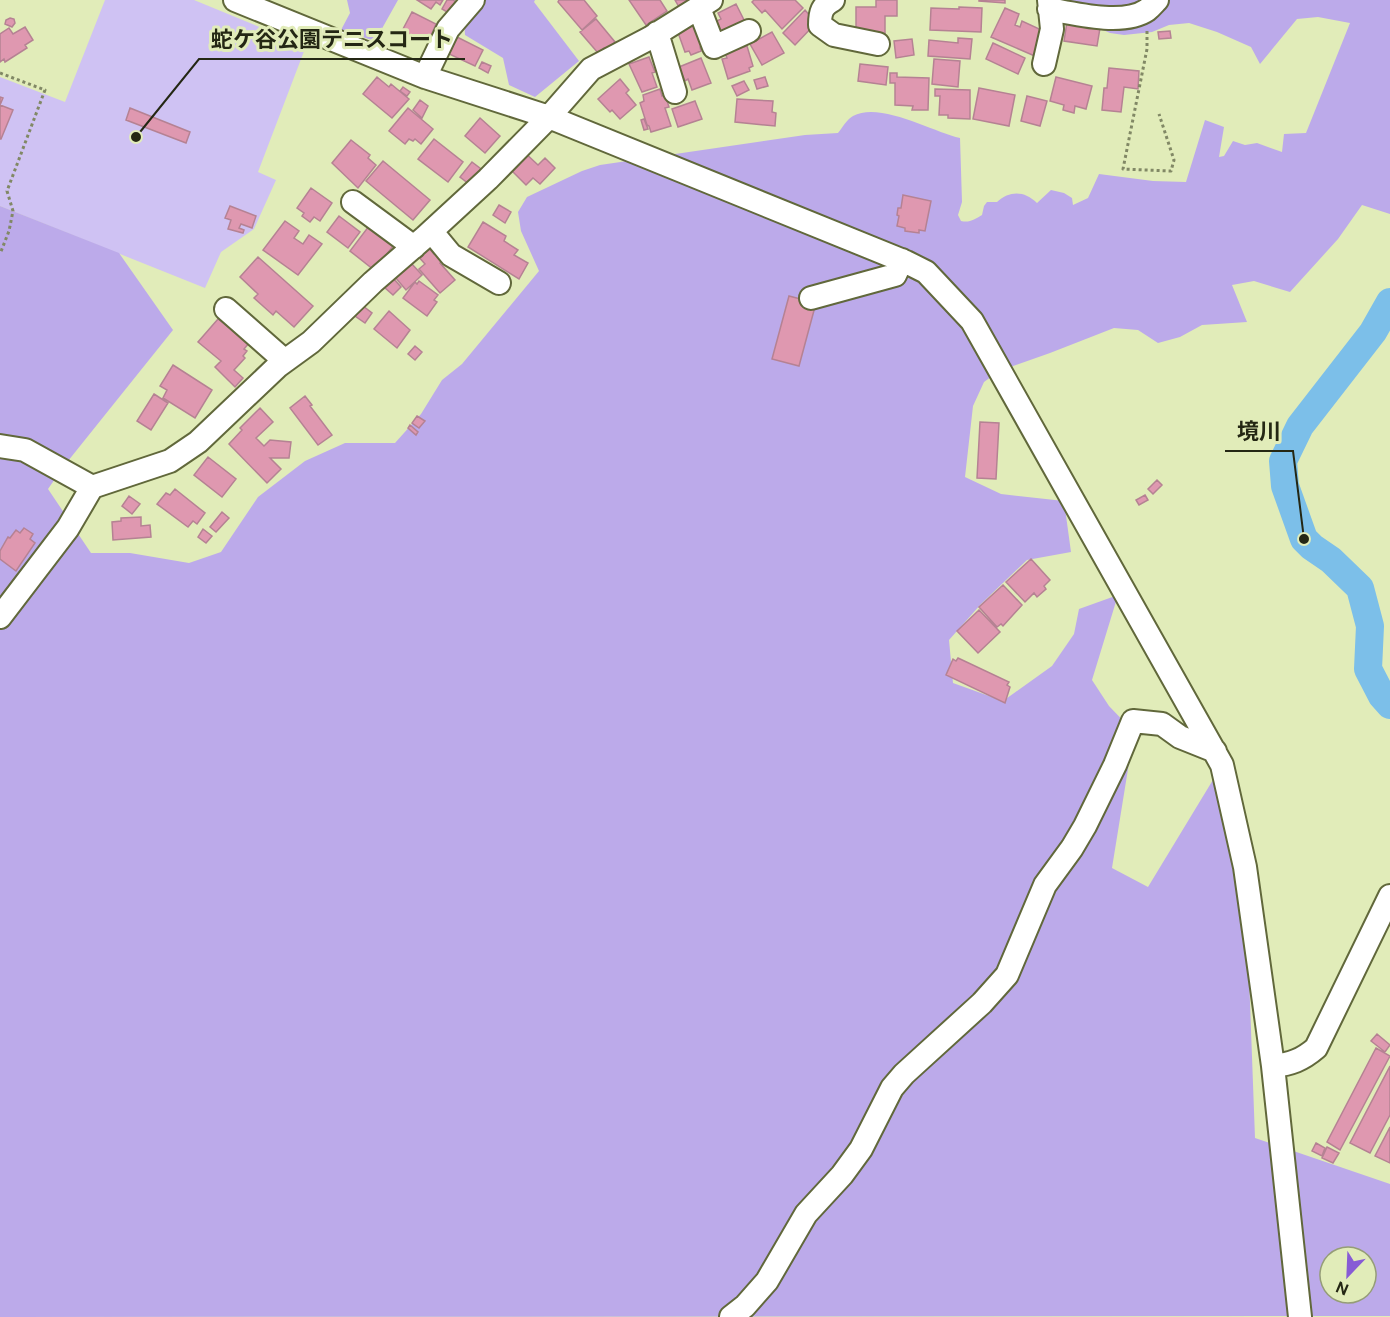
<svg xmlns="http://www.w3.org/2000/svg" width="1390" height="1317" font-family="'DM Sans','Noto Sans JP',sans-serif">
<rect width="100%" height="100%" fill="#e1ecb9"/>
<path fill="#cfc2f3" d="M105 0H194L306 46 258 172 276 180 254 229 221 252 205 288 0 206V77L65 102Z"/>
<path fill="#bcaaea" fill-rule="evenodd" d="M347 0H398L375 41 341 30 350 13Z
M480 0H535L534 2 579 61 535 97 509 85 503 58 465 35 464 16Z
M1057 0H1390V214L1362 205 1338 239 1290 292 1254 281 1232 285 1247 322 1202 325 1180 337 1158 343 1138 330 1114 328 1050 353 999 371 984 382 973 406 965 477 1001 494 1064 501 1071 552 1027 560 981 604 949 640 953 683 1003 701 1052 666 1074 634 1079 609 1118 595 1092 680 1109 706 1134 732 1112 868 1148 887 1222 765 1245 867 1255 1138 1390 1184V1316L0 1317V206L119 253 173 330 64 466 48 489 91 553H130L189 563 221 552 258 497 305 461 345 443H395L421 414 442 380 462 364 539 271 521 231 518 212 527 197 582 171 600 165 805 135 838 133C842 128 847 119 853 116 880 101 933 132 960 138L962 202 958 215 961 221C970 223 975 219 982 215L984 206 987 202H997C1010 190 1025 191 1037 203L1051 190 1064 193 1072 198 1073 205 1088 198 1099 174 1153 181 1186 182 1205 120 1224 127 1219 157 1224 156 1233 141 1245 145 1257 143 1282 152 1284 134 1306 133 1350 23 1318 17 1297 19 1260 64 1251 47 1217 32 1189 23 1169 25 1152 32 1124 35 1110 33 1087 23ZM1330 1257H1366V1293H1330Z"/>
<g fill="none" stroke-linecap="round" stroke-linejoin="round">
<path stroke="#7cbfe9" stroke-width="28" d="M1390 302 1373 332 1300 426 1283 461 1285 486 1304 539 1312 547 1331 560 1360 588 1370 626 1368 669 1382 696 1390 705"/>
</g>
<path fill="#df98b0" stroke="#b58293" stroke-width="1.5" d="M417 0H443L440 5 436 2 431 9Z
M447 0H453L459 4 452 15 442 9Z
M559 0H584L597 16 582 30 558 2Z
M629 0H660L667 11 646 25Z
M675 0H690L679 7Z
M754 0H795L803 8 782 29 765 10 762 13 752 2Z
M876 0H897V16H885V35H856V7H876Z
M979 0H1005V3L979 1Z
M736 4 745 22 720 34 715 22 721 19 718 13Z
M959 7 982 8 981 32 930 30 931 8 959 9Z
M1005 8 1019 14 1015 25 1020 27 1022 21 1048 33 1037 57 991 37Z
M805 10 816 23 795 45 783 33Z
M412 12 436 24 429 40 425 38 423 42 402 31Z
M10 18 14 19 15 23 12 27 5 24 6 20Z
M596 19 615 42 605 50 604 48 598 53 580 32Z
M696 20 706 45 700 47 701 51 691 55 689 51 685 52 676 27Z
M1067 22 1100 28 1097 46 1064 41Z
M25 27 33 40 25 45 27 48 5 62 4 59 0 62V34L9 28 13 34Z
M1170 31 1171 38 1159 39 1158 32Z
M772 32 784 53 762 65 750 44Z
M457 37 483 50 475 66 449 54Z
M958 38 972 39 970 59 928 56 929 40 958 43Z
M912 39 914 55 896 58 894 41Z
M993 43 1025 58 1018 74 986 59Z
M747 46 753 66 749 68 750 71 728 79 722 59 727 58 725 53Z
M649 57 655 72 652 73 657 87 642 92 629 64Z
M701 58 711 83 692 90 688 79 685 81 679 67Z
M934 59 960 61 958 87 932 84Z
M482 62 491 66 488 73 479 68Z
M860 64 888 67 886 85 858 81Z
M1109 68 1139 71 1138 89 1124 87 1121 112 1102 110 1104 88H1107Z
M890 73H897V77L929 78 928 110H912L913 106 895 105V83H890Z
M377 77 389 87 391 84 409 99 392 118 363 94Z
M765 77 768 86 757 89 754 80Z
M1056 77 1092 86 1086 109 1075 106 1074 113 1063 110 1064 105 1050 101Z
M620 79 629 90 626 93 636 105 620 119 612 110 610 112 598 99Z
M744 81 749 90 737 96 732 86Z
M403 87 410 92 407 96 400 91Z
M979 88 1015 95 1009 126 973 119Z
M660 89 662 96 665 95 669 107 665 108 671 126 651 132 649 126 647 125 640 103 644 101 643 95Z
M935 89 970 90V119L948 118V115H939L940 96H935Z
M1027 96 1047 101 1040 126 1021 121Z
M0 97 3 98 0 105 13 110 1 139H0Z
M737 99 773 101 772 112 776 113 775 126 735 122Z
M420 100 428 106 422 118 413 110Z
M695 101 702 119 678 127 672 109Z
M130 108 190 132 186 143 126 120Z
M408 108 433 129 421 144 415 139 413 141 409 139 405 144 389 131Z
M480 118 500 136 485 153 465 136Z
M644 119 648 129 644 130 641 120Z
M434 139 463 162 448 182 418 159Z
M351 140 370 155 368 158 376 165 358 188 332 163Z
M522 150 538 165 545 158 555 168 540 184 533 178 526 185 507 166Z
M383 161 430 200 413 220 366 181Z
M472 162 481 169 469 184 460 177Z
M311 188 332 203 320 221 314 217 310 222 302 216 304 213 297 208Z
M903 195 931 201 925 231 919 230V233L905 231V228L897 226 899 216 897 215 898 208H901Z
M499 205 511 212 505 223 493 215Z
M230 206 256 216 252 228 241 224 239 228 244 230 243 233 228 229 231 220 225 218Z
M339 216 360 232 348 248 327 232Z
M285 221 299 231 294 238 303 244 309 235 322 244 298 275 263 250Z
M483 222 506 236 504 241 518 250 514 255 528 263 519 279 468 247Z
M369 226 394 245 374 270 350 251Z
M427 246 434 254 437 252 444 260 440 263 455 280 440 293 419 269 425 264 417 255Z
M258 257 313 306 294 327 276 311 273 315 254 298 258 294 240 277Z
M411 263 422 275 406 290 395 277Z
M393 278 401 287 393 295 384 287Z
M419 281 438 295 434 300 437 302 427 316 403 298 415 282 417 284Z
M789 296 816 303 799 366 772 359Z
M363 306 372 313 365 323 355 316Z
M389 311 410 330 397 348 374 329Z
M218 319 249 343 244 349 247 351 243 356 245 358 234 370 243 378 235 387 215 367 221 361 198 342Z
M415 346 422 352 415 360 408 354Z
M173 365 212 390 195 418 163 398 167 390 160 386Z
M154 394 168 403 151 430 137 421Z
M305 396 312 405 310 406 332 435 318 445 290 408Z
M260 408 273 422 256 438 264 446 270 440 291 442 289 458H270L281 469 267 483 229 444 242 430 240 428Z
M417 416 425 421 419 428 412 423Z
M980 422 999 423 996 479 977 478Z
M410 425 418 432 416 435 408 428Z
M208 457 236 479 222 497 194 475Z
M1157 480 1162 485 1153 494 1148 489Z
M175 489 205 513 197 524 193 521 188 527 157 504 166 493 170 495Z
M1145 495 1148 500 1139 505 1136 500Z
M129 496 140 504 132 514 122 506Z
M222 512 229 518 216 532 210 527Z
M141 517V526L150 525 151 537 113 540 112 522 121 521V518Z
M24 528 33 534 30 539 35 543 16 571 0 559V551L8 537 10 538 16 530 20 533Z
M203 529 212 536 206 543 198 537Z
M1031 559 1050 580 1044 586 1046 589 1037 597 1034 593 1025 602 1006 582Z
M1003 585 1022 605 1003 626 1001 624 997 627 979 607Z
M979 610 1000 632 978 653 957 631Z
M958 658 1009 682 1007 685 1010 687 1005 703 946 675 953 659 956 661Z
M1377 1034 1390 1045 1385 1052 1371 1041Z
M1376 1048 1390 1056 1340 1150 1327 1142Z
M1390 1066V1115L1370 1153 1350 1143Z
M1390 1127V1163L1375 1156Z
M1316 1143 1325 1148 1322 1156 1312 1151Z
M1327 1147 1339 1153 1333 1163 1322 1158Z"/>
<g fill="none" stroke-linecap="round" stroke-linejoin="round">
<defs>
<path id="minor" d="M235 0 425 77 549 117 906 262 926 272 972 321 1222 765 1245 867 1273 1066 1300 1317
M833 0C822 6 820 12 820 25L834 35 878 44
M699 8 714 47 749 31
M1049 9C1075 14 1124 26 1147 10 1151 7 1154 3 1157 0
M657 33 675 92
M1044 64 1052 29 1049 0
M425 77 448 29 473 0
M353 202 414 247
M432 232 451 255 499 283
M811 298 895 275 902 260
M226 309 285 361
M0 446 25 450 92 487
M0 617 68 528 92 487 170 461 198 442 278 366 311 342 373 282 425 237 488 179 549 117 591 69 650 38 711 0
M1273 1066C1291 1064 1302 1060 1316 1048L1390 896
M731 1317 745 1306 767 1281 806 1214 842 1175 861 1149 892 1088 904 1074 982 1003 1007 975 1045 885 1072 848 1085 826 1115 765 1133 721 1162 724 1180 737 1215 751"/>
</defs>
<use href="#minor" stroke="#61683b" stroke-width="26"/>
<path stroke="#818865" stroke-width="3" stroke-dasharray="3 3" stroke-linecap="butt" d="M1147 31V49L1123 169 1171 171 1174 160 1159 114
M0 73 45 90 7 191 13 211 9 231 0 254"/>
<use href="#minor" stroke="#fff" stroke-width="22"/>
</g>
<path fill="none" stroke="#242714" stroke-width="2" d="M136 137L199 59H465M1304 539L1293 451H1225"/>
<g fill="#242714" stroke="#e1ecb9" stroke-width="2">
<circle cx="136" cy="137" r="6"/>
<circle cx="1304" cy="539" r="6"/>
</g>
<g font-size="22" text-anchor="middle" font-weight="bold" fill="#242714" stroke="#e1ecb9" stroke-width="6" stroke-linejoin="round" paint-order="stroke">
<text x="332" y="47">蛇ケ谷公園テニスコート</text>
<text x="1259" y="439">境川</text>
</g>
<g transform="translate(1348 1275) rotate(203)"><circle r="28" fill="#e1ecb9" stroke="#959d77" stroke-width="1.5"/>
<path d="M0-4.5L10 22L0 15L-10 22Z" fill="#875bd5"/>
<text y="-9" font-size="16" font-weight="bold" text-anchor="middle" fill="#242714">N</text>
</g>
</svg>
